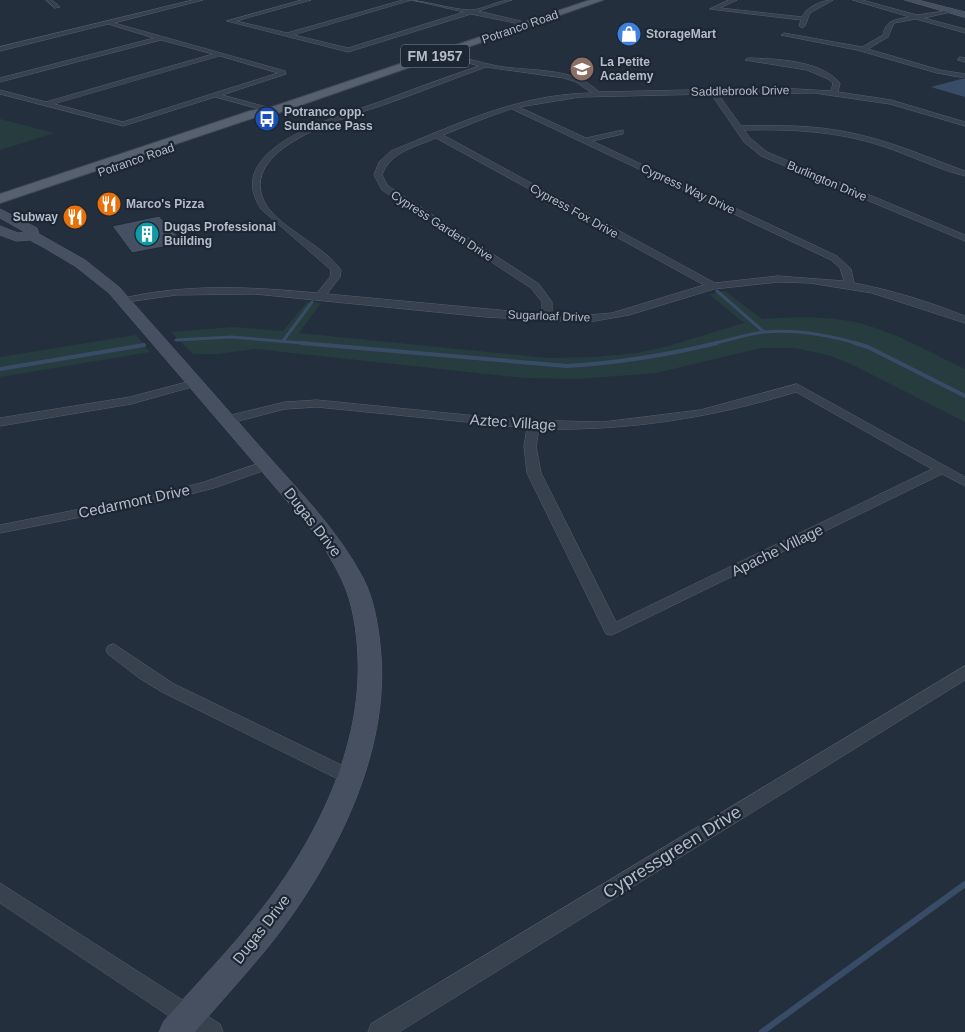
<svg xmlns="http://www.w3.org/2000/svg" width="965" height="1032" font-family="Arial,sans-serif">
<rect width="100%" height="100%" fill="#242f3e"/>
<path fill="#263c3f" d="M0 119 54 133 0 150Z
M725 291 762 319C790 317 816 316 843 320 886 326 926 351 965 369V422L857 367 831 356 795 348H761L656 373 579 379 525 378 255 349 218 354H193L171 332 234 327 283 331 307 302 321 303 299 333 548 358 594 357 637 353 668 346 744 323 709 294Z
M136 335 150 352 0 377V357Z"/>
<path fill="#394c67" d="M961 79H965V97L931 87Z"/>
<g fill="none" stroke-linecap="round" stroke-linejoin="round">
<path stroke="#394c67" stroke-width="3" d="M717 291 764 332
M176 340 231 337 315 344
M283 341 312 302
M712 344C729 340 747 334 764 332 797 329 829 335 859 344"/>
<path stroke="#394c67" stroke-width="4" d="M301 343 567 366C619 363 667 355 717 343
M855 343 868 347 965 396
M0 369 144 345"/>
<path stroke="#394c67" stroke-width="6" d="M762 1032 965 884"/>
</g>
<path fill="#455162" stroke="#1f2835" d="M159 216 184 243 132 253 112 226Z"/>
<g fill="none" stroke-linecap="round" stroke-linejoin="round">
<defs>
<path id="street" d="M46 0H52L60 7 55 8Z
M193 0H203L114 23 285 71 286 74 222 95 274 109V113L215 97 123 126 0 94V90L46 102 213 54 161 40 0 82V78L154 38 108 24 0 51V47ZM220 56 278 73 123 122 54 104Z
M302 0H311L236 21 287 33 403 0C426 0 447 9 470 10 483 10 497 0 512 0L478 11 533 24 530 26 471 14 348 52 227 21ZM412 0 464 12 348 48 294 35Z
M729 0H737L720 8 802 17C806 7 822 0 833 0L810 13 805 26 802 28 799 26 801 20 710 9Z
M853 0H862L917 15 951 10V12L924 18 965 29V33L916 19 894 23 888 37 868 49 940 70 965 74V78L937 73 857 50 781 35 784 33 862 47 883 35C886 19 895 20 909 17Z
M441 52C460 57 479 62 497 66 531 72 573 66 599 92L779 88 831 91 833 83 828 79 807 70 745 60 748 58C777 59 820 60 840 83L838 92 891 100 965 122V126L890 104 814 93 718 94 741 126C779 125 818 125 856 134 893 142 929 158 965 171V176C937 169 910 155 882 146 837 131 791 129 744 130L750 138 767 152 965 235V241L761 156 744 142 711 94 580 97 519 107 586 138 623 130V134L592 141 837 256 851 269 854 283C892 290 929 302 965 316V323L872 293 810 283 778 282 714 289 629 315 595 321 577 322 486 317 255 294 176 295 120 303V299C185 283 252 287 317 293L330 277 331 270 261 209C219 146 344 115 382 101 414 89 446 77 479 66L439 55ZM486 67 564 78 576 82 592 93C519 94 457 124 391 151L379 162 374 175 382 190 531 288 542 302V314L327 294 340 277 341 270C323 244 274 226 263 199 241 144 353 116 386 104 420 92 453 79 486 67ZM512 109 831 260 840 268 844 281 778 276 715 283 443 135 488 117ZM436 138 704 285 612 313 577 316 552 315V302L539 284 388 186 382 175C390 152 415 147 436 138Z
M960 57 965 58V62L958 60Z
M195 380 199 381V385L131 404 0 426V418L130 397Z
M797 384 965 477V486L942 474 612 635 606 634 604 630 527 473 524 446 527 428 317 407 285 409 227 424 221 420 223 417 285 402 317 400 517 420 603 422 700 410ZM796 392 932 469 616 622 541 473 536 446 539 429C628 431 711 418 796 392Z
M266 461 272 465 271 468 214 488 167 500 0 533V525L166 492 204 482Z
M114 644 174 684 358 773 361 778 358 783 352 785 346 783 162 692 139 678 108 654 106 650 108 646Z
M965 666V680L399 1032H368L371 1024Z
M0 883 220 1024 223 1032H193L0 903Z"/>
<path id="secondary" d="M905 0H918L965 12V17Z
M0 209 37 228 39 234 85 260 119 287C167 341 214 394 261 448 298 490 337 529 363 578 375 601 379 631 381 656 388 753 338 853 282 929 255 965 224 997 195 1032H159L164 1021C196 984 231 949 261 910 316 840 362 748 358 657 357 632 353 603 342 580 335 565 326 551 318 537L109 293 75 266 43 247 30 240 16 241 0 235V226L18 233 25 232 0 218Z"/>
<path id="primary" d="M590 0H603L275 114 256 117 0 203V194L250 111 269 108Z"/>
</defs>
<use href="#street" stroke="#565f6c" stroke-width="1"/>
<use href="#secondary" stroke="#565f6c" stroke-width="1"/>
<use href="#primary" stroke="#414a57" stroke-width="2"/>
<use href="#street" fill="#38414e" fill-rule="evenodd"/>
<use href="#secondary" fill="#465061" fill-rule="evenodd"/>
<use href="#primary" fill="#56606e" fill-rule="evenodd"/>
</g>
<defs>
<symbol id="shop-disc" viewBox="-11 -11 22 22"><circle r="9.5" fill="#3f7fe0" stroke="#1d2633"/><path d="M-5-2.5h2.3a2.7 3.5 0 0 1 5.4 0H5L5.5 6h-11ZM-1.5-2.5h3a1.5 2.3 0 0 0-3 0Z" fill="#fff"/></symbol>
<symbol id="school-disc" viewBox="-11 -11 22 22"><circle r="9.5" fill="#8d6e63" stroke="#1d2633"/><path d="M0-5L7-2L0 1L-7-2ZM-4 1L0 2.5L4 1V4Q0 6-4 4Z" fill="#fff"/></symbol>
<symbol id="bus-disc" viewBox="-11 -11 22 22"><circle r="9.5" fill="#1a4fb4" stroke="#1d2633"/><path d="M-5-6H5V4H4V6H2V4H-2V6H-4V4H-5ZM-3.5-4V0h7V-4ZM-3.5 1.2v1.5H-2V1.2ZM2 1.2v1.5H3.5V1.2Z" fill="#fff"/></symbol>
<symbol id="restaurant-disc" viewBox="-11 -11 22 22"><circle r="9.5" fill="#e8710a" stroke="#1d2633"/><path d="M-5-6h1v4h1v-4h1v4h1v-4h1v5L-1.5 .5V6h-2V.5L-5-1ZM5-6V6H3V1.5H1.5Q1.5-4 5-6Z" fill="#fff"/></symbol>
<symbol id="building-disc" viewBox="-11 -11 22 22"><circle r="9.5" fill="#0f9aa8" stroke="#1d2633"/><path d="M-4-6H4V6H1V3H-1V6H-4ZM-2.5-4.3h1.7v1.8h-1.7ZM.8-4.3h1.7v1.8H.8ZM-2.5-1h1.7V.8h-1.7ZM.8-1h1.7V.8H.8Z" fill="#fff"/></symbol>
</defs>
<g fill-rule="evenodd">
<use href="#shop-disc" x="615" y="20" width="28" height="28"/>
<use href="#school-disc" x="568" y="55" width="28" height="28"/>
<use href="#bus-disc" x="253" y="105" width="28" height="28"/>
<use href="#restaurant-disc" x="95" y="190" width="28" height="28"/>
<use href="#restaurant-disc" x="61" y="203" width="28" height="28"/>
<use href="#building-disc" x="133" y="220" width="28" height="28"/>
</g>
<g text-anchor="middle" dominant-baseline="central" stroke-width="4.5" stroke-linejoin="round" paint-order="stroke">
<g font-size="12" fill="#b4bcc9" stroke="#1d2633">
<text transform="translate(520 27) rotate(-19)">Potranco Road</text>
<text transform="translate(740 91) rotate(-1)">Saddlebrook Drive</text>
<text transform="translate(136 160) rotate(-19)">Potranco Road</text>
<text transform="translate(827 181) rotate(23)">Burlington Drive</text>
<text transform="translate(688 189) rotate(25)">Cypress Way Drive</text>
<text transform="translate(574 211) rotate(29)">Cypress Fox Drive</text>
<text transform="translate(442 226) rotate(33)">Cypress Garden Drive</text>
<text transform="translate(549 316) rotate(2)">Sugarloaf Drive</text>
</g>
<g font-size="12" font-weight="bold" fill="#b4bcc9" stroke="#1d2633" text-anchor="start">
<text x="646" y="34">StorageMart</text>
<text x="600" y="62">La Petite<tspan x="600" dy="14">Academy</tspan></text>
<text x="284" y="112">Potranco opp.<tspan x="284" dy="14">Sundance Pass</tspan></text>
<text x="126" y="204">Marco's Pizza</text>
<text x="58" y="217" text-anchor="end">Subway</text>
<text x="164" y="227">Dugas Professional<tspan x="164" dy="14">Building</tspan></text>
</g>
<rect fill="#1d2633" stroke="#878f9c" stroke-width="1" x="401" y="44.5" width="68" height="23" rx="4"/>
<g font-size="14" font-weight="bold" fill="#b4bcc9">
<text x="435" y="56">FM 1957</text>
</g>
<g font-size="15" fill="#b4bcc9" stroke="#1d2633">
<text transform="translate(513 422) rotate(4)">Aztec Village</text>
<text transform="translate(134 501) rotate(-12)">Cedarmont Drive</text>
<text transform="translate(313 522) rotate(52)">Dugas Drive</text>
<text transform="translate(777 550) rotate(-26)">Apache Village</text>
<text transform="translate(261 929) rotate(-52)">Dugas Drive</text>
</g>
<g font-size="18" fill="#b4bcc9" stroke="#1d2633">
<text transform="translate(672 852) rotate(-32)">Cypressgreen Drive</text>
</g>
</g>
</svg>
